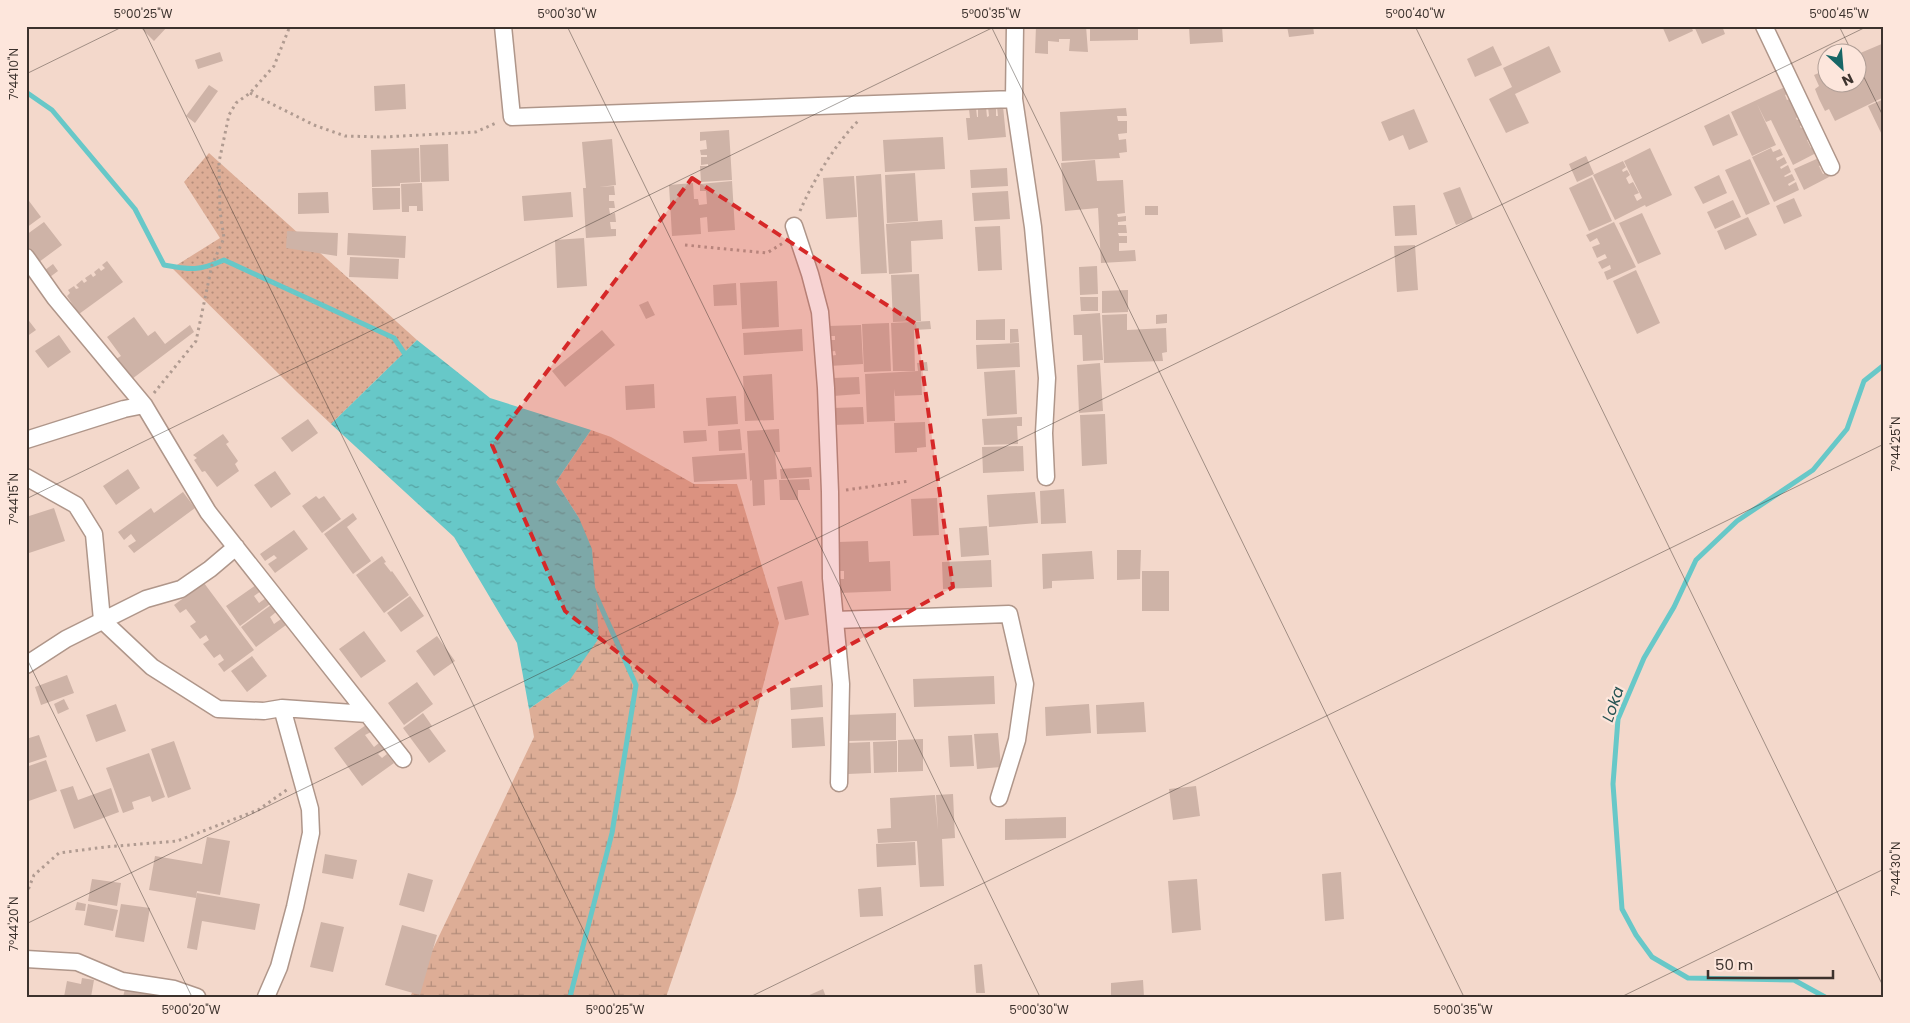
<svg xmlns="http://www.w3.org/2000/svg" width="1910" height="1023" font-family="Poppins,sans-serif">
<defs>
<pattern id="grass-dots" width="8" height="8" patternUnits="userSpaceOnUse" patternTransform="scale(1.25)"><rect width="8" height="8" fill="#ddad96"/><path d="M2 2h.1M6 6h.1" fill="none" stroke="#b48d7b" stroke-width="1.8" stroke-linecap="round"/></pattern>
<pattern id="wetland-marsh" width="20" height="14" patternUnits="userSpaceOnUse" patternTransform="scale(1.25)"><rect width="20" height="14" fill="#ddad96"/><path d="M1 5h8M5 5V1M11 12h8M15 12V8" fill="none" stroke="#b48d7b"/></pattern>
<pattern id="water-ripples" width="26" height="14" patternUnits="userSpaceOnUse" patternTransform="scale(1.25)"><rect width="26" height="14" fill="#67c8c8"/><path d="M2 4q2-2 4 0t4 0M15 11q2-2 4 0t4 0" fill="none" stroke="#56a3a3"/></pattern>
</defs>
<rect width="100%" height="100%" fill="#f3d8cb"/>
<path fill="url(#grass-dots)" d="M209 153 417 340 331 424 297 392 172 268 220 238 184 182Z"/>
<path fill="url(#wetland-marsh)" d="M591 430 611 437 694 484H737L779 623 736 793 666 997H410L534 737 529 709 569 681 579 518 556 482Z"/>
<path fill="url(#water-ripples)" d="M417 340 490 398 591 430 556 482 579 518 592 549 599 638 569 681 529 709 517 643 454 537 331 424Z"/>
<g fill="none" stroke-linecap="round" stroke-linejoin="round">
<path stroke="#67c8c8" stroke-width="5" d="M26 92 52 110 135 209 164 265C191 270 199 271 224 260L394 338 407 357
M570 997 612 833 636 685 593 589
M1825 997 1794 980 1688 978 1652 957 1636 935 1622 909 1613 784 1618 719 1644 658 1674 607 1696 560 1737 521 1813 470 1847 429 1864 381 1884 365"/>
</g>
<path fill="#ceb3a7" d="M139 26H168L154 41Z
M1036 26H1086L1088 52 1069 51 1070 39H1059V42L1048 41V54L1035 53Z
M1090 26H1138V40L1090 41Z
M1189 26H1222L1223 42 1190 44Z
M1287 26H1313L1314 34 1289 37Z
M1662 26H1691L1693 31 1669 42Z
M1694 26H1722L1725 34 1702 44Z
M1884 43V97L1835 121 1829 109 1825 111 1819 99 1815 89 1819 86 1814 75 1828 69V82H1858V54Z
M1493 46 1502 65 1475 77 1467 59Z
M1549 46 1561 72 1515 94 1529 123 1506 133 1489 99 1512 87 1503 68Z
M220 52 223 61 198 69 195 60Z
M405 84 406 109 375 111 374 86Z
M209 85 218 91 195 123 186 116Z
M1787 86 1790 93 1785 95 1787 100 1793 98 1802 115 1796 118 1797 120 1802 117 1805 123 1800 126 1801 128 1807 126 1812 137 1807 140 1811 148 1816 146 1818 152 1793 165 1771 120 1766 122 1757 104 1776 145 1752 156 1731 112Z
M1884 99V139L1868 106Z
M1003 106 1006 137 968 140 966 118H970L969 109 976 108 977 117H978V107H986L987 117 989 116 988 107H996V116H998L997 107Z
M1126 108 1127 116H1117L1118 121H1127V133L1118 134 1119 140 1126 139 1127 152 1119 153 1120 158 1062 161 1060 112Z
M1414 109 1428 142 1409 150 1403 135 1389 141 1381 122Z
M1729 114 1738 135 1713 146 1704 126Z
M729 130 732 180 701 182 700 166H708V164L701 165V157H707V155H701L700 150 707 149 706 140 700 141V132Z
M943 137 945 169 885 172 883 140Z
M612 139 616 185 599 187 614 186 615 195H609V201H614L615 208H609L610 214 615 213 616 222H610L611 229H616V236L586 238 583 188H586L582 142Z
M448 144 449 181 421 182 420 145Z
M419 148 420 182 400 183V186L372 187 371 150Z
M1650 148 1672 195 1646 207 1645 205 1615 220 1593 175 1623 161 1626 167 1622 170 1623 172 1627 170 1630 175 1626 178 1629 184 1633 182 1639 193 1634 195 1637 201 1642 198 1624 161Z
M1771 148 1773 152 1780 149 1783 155 1776 158 1777 161 1784 157 1787 163 1780 167 1781 169 1788 165 1791 172 1784 176 1785 177 1792 174 1795 180 1788 184 1789 186 1796 182 1799 190 1774 202 1752 157Z
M1586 156 1594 174 1577 182 1569 164Z
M1821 157 1824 164 1819 166 1823 174 1827 172 1829 177 1804 190 1794 169Z
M1750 159 1770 204 1746 215 1725 170Z
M1095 160 1097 181 1123 180 1125 213 1117 214 1118 217 1126 216V221L1118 222V225H1126L1127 233H1118L1119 236H1127V243H1119V251L1135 250 1136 261 1101 263 1098 208 1065 211 1061 163Z
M1007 168 1008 186 971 188 970 170Z
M915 173 918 221 887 223 885 175Z
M881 174 887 273 861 274 856 176Z
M1719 175 1727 193 1703 204 1694 187Z
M854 176 857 217 826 219 823 178Z
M1592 177 1612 221 1589 231 1569 188Z
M732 181 735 230 708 232 707 217 700 218 701 234 672 236 669 185 693 183 694 199H698L699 205 707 204 706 191H700V184Z
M422 183 423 211H417V206H409V212H402L401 184Z
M1460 187 1473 219 1456 225 1443 193Z
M372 188H400V209L373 210Z
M1008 191 1010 219 974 221 972 193Z
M328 192 329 213 298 214V193Z
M571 192 573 217 524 221 522 196Z
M26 197 41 217 26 228Z
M1794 198 1802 216 1784 224 1776 206Z
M1733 200 1741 217 1715 229 1707 212Z
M1415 205 1417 235 1395 236 1393 206Z
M1145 206H1158V215H1145Z
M1642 213 1661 254 1638 264 1619 223Z
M1748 217 1757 235 1725 250 1717 231Z
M942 220 943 239 911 241 912 272 889 274 886 224Z
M44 222 62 245 39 262 26 245V235Z
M1614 222 1636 267 1607 280 1604 272 1611 269 1610 265 1602 269 1598 262 1607 258 1605 254 1597 258 1592 247 1600 244 1597 238 1590 242 1586 235Z
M1000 226 1002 270 978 271 975 227Z
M287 231 338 233 337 256 286 248Z
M348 233 406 236 405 258 347 255Z
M584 238 587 286 557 288 555 240Z
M1415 245 1418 290 1397 292 1394 246Z
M350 257 399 259 398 279 349 277Z
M107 261 123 282 79 314 67 296 70 293 68 290 74 286 76 289 79 288 76 285 82 280 84 283 87 281 85 278 91 274 93 277 96 275 94 272 99 268 101 271 105 268 102 265Z
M53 264 58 271 50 277 45 270Z
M1097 266 1098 294 1080 295 1079 267Z
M1636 270 1660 323 1637 334 1613 281Z
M919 274 921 321 893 322 891 275Z
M777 281 779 327 742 329 740 283Z
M736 283 737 305 714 306 713 285Z
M1128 290V312L1102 313V291Z
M1080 297H1098V311H1081Z
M648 301 655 315 646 319 639 305Z
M1100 313 1103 360 1083 361 1082 335H1074L1073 315Z
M1127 314V330L1166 328 1167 352 1162 353 1163 361 1104 363 1102 315Z
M1167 314V323L1156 324V315Z
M26 317 36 330 26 337Z
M134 317 148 336 155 331 165 344 190 325 194 332 132 379 116 359 121 356 107 337Z
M1005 319V340H976V320Z
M930 321 931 329 914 330 915 371H893L891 323Z
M889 323 891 371 864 372 862 324Z
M861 325 863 364 829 366V356L836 355 835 351 827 352V340H835V336H828V326Z
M802 329 803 351 744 355 743 333Z
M1010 329H1018L1019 342 1010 343Z
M602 330 615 345 565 387 552 371Z
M59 335 71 352 48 368 35 351Z
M1019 343 1020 367 977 369 976 345Z
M927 362 928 371H921L922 395 895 396 894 389 895 421 867 422 865 374 918 371 917 363Z
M1100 363 1103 411 1079 413 1077 365Z
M1015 370 1017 414 987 416 984 372Z
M772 374 774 420 745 421 743 376Z
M859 377 860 394 833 396 832 378Z
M654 384 655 408 626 410 625 386Z
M736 396 738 424 708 426 706 398Z
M863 407 864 424 833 425 832 408Z
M1105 414 1107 464 1082 466 1080 415Z
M1022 417V426H1017L1018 444 984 445 982 419Z
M308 419 318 433 292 452 281 438Z
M925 422 926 447 917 448V452L895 453 894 423Z
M740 429 742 450 719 451 718 431Z
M779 429 780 452H775L777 479 764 480 765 505 753 506 752 480 750 481 747 431Z
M706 430 707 441 684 443 683 431Z
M223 434 229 442 226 444 238 461 235 464 239 471 217 487 205 471 202 472 194 460 197 458 193 455Z
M1023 446 1024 471 983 473 982 447Z
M745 453 747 479 694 482 692 457Z
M811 467 812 477 781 479 780 469Z
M128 469 140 488 116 505 103 486Z
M275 471 291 494 271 508 254 485Z
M809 479 810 490H798V500H780L779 480Z
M1064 489 1066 523 1041 524 1040 491Z
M183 492 195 508 134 553 128 546 136 541 131 534 124 540 118 532 151 508 154 513Z
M1035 492 1038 523 989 527 987 495Z
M316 496 319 499 324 496 341 519 322 533 302 506Z
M937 498 939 535 913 536 911 499Z
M54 508 65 541 26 554V517Z
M353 513 357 519 347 527 371 561 353 574 324 534Z
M987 526 989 555 961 557 959 528Z
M294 530 308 549 275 573 268 564 277 558 274 555 265 561 260 554Z
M868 541 869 562 890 561 891 591 839 593V579H844V571H839L838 542Z
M1117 550H1141L1140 579 1117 580Z
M1092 551 1094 579 1052 581V588L1043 589 1042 554Z
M382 556 386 562 384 563 391 572 392 571 409 595 384 613 356 575Z
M991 560 992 587 943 589 942 562Z
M1142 571H1169V611H1142Z
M802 581 809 615 785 620 777 587Z
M204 583 254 650 224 672 218 664 224 660 220 654 214 658 203 644 209 640 206 635 200 639 190 626 196 622 186 609 180 613 174 605Z
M256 585 261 591 254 596 259 603 266 598 270 604 240 626 226 606Z
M410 596 424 616 401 632 387 613Z
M271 605 276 612 270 617 274 624 281 619 286 625 256 647 241 627Z
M364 631 386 661 361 678 339 649Z
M437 636 455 661 434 676 416 651Z
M252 656 267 676 247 692 231 671Z
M67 675 74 693 41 705 35 687Z
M994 676 995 704 914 707 913 679Z
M417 682 433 704 404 725 388 703Z
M822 685 823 707 791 710 790 688Z
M64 699 69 709 58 714 54 704Z
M1144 702 1146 732 1097 734 1096 705Z
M116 704 126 731 96 742 86 715Z
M1089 704 1091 733 1046 736 1045 707Z
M423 713 432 726 429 728 446 751 429 763 403 728Z
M896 713V740L847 741 846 715Z
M823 717 825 746 792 748 791 719Z
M366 725 371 732 365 735 374 747 379 743 384 750 378 754 382 758 387 754 394 763 362 786 334 748Z
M998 733 1001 767 977 769 974 734Z
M39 735 47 757 26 764V739Z
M972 735 974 766 950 767 948 736Z
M923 739V771L898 772V740Z
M174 741 191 789 168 798 151 749Z
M897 741V772L874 773 873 742Z
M870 742 871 773 848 774 847 743Z
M149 753 165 797 152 802 150 796 132 802 134 809 123 813 106 768Z
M46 760 57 791 26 802V767Z
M73 786 78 800 111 788 119 812 74 829 60 790Z
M1196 786 1200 816 1173 820 1169 789Z
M953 794 955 838 942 839 944 886 920 887 917 841 878 843 877 829 891 828 890 798 935 795 938 830 936 795Z
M1066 817V838L1005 840V819Z
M207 837 230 841 220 895 197 891 196 898 149 890 155 856 202 864Z
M915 842 916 865 877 867 876 844Z
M325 854 357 860 353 879 322 873Z
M1341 872 1344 919 1325 921 1322 874Z
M408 873 433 880 424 912 399 905Z
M92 879 121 883 117 906 88 901Z
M1197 879 1201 930 1172 933 1168 881Z
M881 887 883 916 860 917 858 889Z
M197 893 260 904 255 930 202 921 197 950 187 948Z
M77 902 86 904 85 911 75 910Z
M88 904 118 910 113 931 84 925Z
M121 904 150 908 144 942 115 937Z
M321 922 344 927 333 972 310 967Z
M402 925 437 935 420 995 385 985Z
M982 964 985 993H976L974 965Z
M82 978 94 980 91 997H64L67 981 81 984Z
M1143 980 1144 997H1111V983Z
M125 989 159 996V997H123Z
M823 989 826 997H805Z"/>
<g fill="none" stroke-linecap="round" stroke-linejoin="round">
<defs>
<path id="minor" d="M503 26 512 117 1014 99
M1015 26 1014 99 1033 227 1047 378 1044 433 1046 477
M1764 26 1831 167
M794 226 810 274 820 312 826 388 830 492 831 578 841 684 839 783
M26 257 55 298 144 405 208 512 403 759
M26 440 124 409 144 405
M26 477 76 505 94 534 102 620 152 667 218 709 264 711 282 708 367 714
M835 620 1009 614 1025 684 1017 740 999 798
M26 665 66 639 146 599 181 589 210 569 236 547
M26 959 77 962 122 981 174 989 197 997
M266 997 279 967 295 907 311 833 310 809 282 708"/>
</defs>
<use href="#minor" stroke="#af968a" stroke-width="19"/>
<path stroke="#b09b91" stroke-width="3" stroke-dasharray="2.5 4" stroke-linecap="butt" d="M250 93 314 125 345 136 384 137 476 132 498 122
M800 211C813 181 835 144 859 120
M685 245 767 253 783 243
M154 393 196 341 212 265 224 238 220 211 219 162 229 115 236 103 250 93 274 66 290 26
M846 490 910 481
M26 895 34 875 59 853 105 847 177 841 258 810 288 789"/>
<use href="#minor" stroke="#fff" stroke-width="16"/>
</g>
<path fill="#d62828" fill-opacity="0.2" stroke="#d62828" stroke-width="4" stroke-dasharray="10 6" stroke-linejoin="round" d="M692 178 916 324 953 587 709 724 565 611 492 445Z"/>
<path fill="none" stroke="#3c322d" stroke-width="1" stroke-opacity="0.45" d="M142 26 616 997M567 26 1040 997M991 26 1464 997M1415 26 1884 988M1839 26 1852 52M1858 65 1884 118M26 74 124 26M26 499 996 26M26 657 192 997M26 924 1868 26M750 997 1884 444M1621 997 1884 869"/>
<g text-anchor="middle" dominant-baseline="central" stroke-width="4.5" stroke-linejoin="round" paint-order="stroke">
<g font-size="16" font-style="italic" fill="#285454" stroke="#fde6dc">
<text transform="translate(1613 704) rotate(-71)">Loka</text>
</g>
</g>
<rect width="1910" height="1023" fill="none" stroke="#fde6dc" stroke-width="55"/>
<g transform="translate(1842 68) rotate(154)"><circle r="24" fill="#fde6dc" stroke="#b09e96"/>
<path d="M0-4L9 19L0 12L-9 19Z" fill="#176666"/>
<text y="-8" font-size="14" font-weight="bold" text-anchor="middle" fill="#3c322d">N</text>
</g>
<path d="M1708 970v8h125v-8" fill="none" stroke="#3c322d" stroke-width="2.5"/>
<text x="1715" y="970" font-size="15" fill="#3c322d" stroke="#fde6dc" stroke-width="4" paint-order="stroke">50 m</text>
<rect x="28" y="28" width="1854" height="968" fill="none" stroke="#3c322d" stroke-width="2"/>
<g font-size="12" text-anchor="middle" fill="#3c322d">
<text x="143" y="18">5°00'25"W</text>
<text x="567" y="18">5°00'30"W</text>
<text x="991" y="18">5°00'35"W</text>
<text x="1415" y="18">5°00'40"W</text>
<text x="1839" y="18">5°00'45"W</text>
<text transform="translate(14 74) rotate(-90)" y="4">7°44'10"N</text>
<text transform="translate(1896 444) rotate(-90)" y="4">7°44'25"N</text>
<text transform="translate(14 499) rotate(-90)" y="4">7°44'15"N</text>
<text transform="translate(1896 869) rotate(-90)" y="4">7°44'30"N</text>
<text transform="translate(14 924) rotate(-90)" y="4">7°44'20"N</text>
<text x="191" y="1014">5°00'20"W</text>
<text x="615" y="1014">5°00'25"W</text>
<text x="1039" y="1014">5°00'30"W</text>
<text x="1463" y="1014">5°00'35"W</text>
</g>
</svg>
